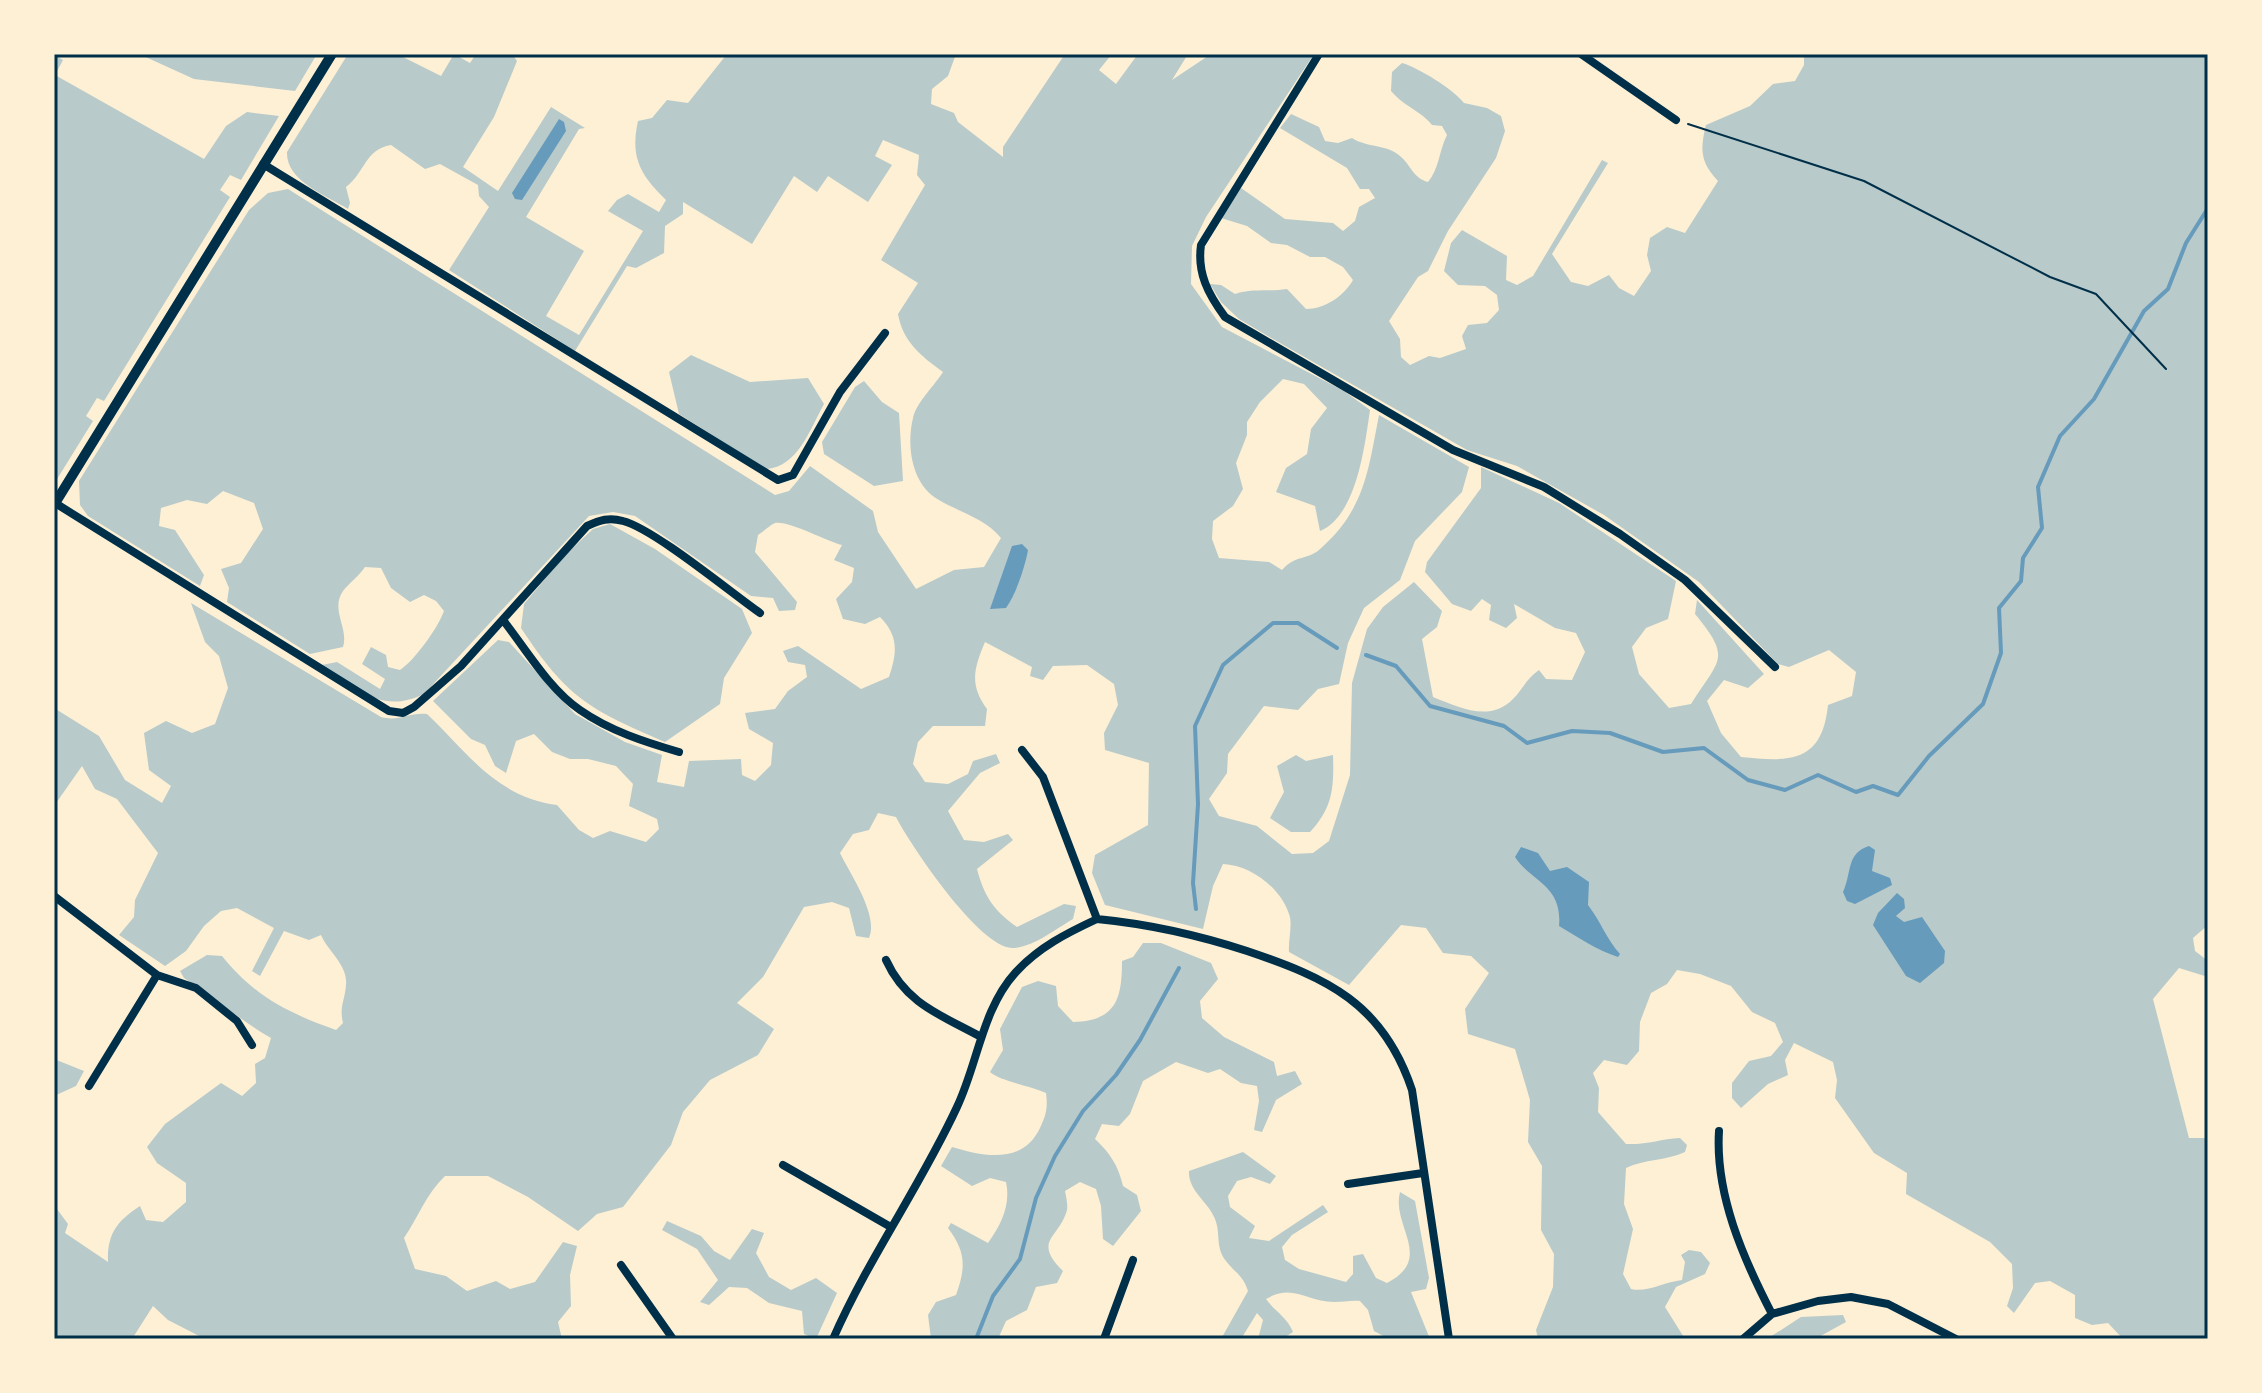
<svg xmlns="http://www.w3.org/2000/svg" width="2262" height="1393" font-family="'IBM Plex Serif',serif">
<rect width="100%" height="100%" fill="#fdf0d5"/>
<path fill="#b9caca" d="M139 54H317L295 91 194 79Z
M348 54H397L441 76 454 54 470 63 476 54H512L517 61 494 117 463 167 498 191 551 107 585 128 579 129 526 217 584 251 546 316 579 335 643 231 608 211 617 200 628 194 659 212 666 200C640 175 630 157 638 121L652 118 667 100 688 103 727 54H956L948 76 932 89 931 104 954 113 958 122 1003 157V147L1065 54H1112L1099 70 1116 84 1138 54H1188L1172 80 1211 54H1314L1206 217 1192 246 1191 284 1222 327 1344 391 1370 410C1365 444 1357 516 1320 531L1315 506 1276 492 1286 468 1307 454 1311 429 1327 408 1304 384 1283 379 1260 402 1247 422V435L1236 463 1243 489 1233 506 1213 521 1212 539 1219 558 1269 562 1282 570C1295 555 1307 560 1319 550 1365 510 1368 471 1379 415L1469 467 1462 492 1415 541 1400 580 1364 608 1348 643 1339 684 1318 689 1298 710 1264 706 1228 754 1227 773 1209 799 1219 816 1257 826 1292 854 1313 853 1329 841 1350 775 1352 683 1367 629 1383 607 1414 582 1442 611 1437 627 1422 639 1433 697C1458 707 1490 723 1513 699 1523 689 1526 679 1539 670L1546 679 1572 680 1585 652 1576 633 1555 628 1514 604 1517 618 1506 628 1489 620 1491 605 1482 599 1471 611 1452 604 1425 572 1427 562 1481 488V467L1559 503 1676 581 1668 619 1646 628 1632 647 1639 674 1669 708 1691 704C1720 658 1732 659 1695 614L1697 600 1764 674 1748 688 1724 680 1707 701 1721 733 1741 757C1790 762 1822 763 1828 705L1852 696 1856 672 1829 650 1789 667 1778 664 1699 582 1604 515 1517 466 1467 450 1273 339 1239 319 1221 302 1210 284 1221 285 1235 294C1252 288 1269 292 1287 289L1306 309C1325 309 1344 296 1353 280L1343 267 1325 257H1310L1287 245 1271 243 1247 226 1221 218 1241 188 1285 219 1333 223 1343 231 1355 221 1359 207 1375 198 1369 189H1360L1347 168 1280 128 1291 114 1319 127 1325 141 1338 143 1352 138C1367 148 1387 144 1400 156 1411 165 1413 178 1428 182 1439 169 1439 151 1447 135L1442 126 1432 125C1420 110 1406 108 1391 91L1392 72 1402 63C1419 68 1453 89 1464 103L1487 108 1501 116 1505 131 1496 158 1448 231 1428 271 1418 277 1389 321 1400 339 1401 357 1410 365 1429 356 1440 358 1466 349 1462 336 1468 325 1487 323 1499 310 1497 295 1485 286 1458 285 1444 271 1451 243 1462 230 1507 256 1506 280 1517 285 1533 276 1602 160 1608 163 1552 254 1571 282 1588 286 1609 275 1619 288 1634 296 1651 271 1647 255 1650 238 1667 227 1685 233 1718 181C1700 162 1700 149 1706 125L1750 106 1773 84 1795 81 1804 65V54H2208V925L2193 938 2195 951 2208 961V977L2179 968 2153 999 2189 1138H2208V1339H2123L2108 1323 2092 1325 2075 1318V1295L2050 1281 2035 1283 2014 1313 2007 1306 2013 1288 2012 1264 1990 1242 1906 1194 1907 1173 1874 1153 1835 1098 1837 1080 1833 1062 1794 1043 1785 1060 1788 1075 1768 1084 1741 1108 1732 1098V1083L1749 1061 1771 1056 1783 1042 1775 1023 1752 1012 1731 986 1700 974 1677 970 1667 984 1651 993 1640 1022 1639 1051 1627 1065 1604 1060 1593 1073 1599 1088 1598 1112 1626 1144C1646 1145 1661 1139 1680 1138L1687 1145 1685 1152C1665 1161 1645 1159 1626 1168L1624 1204 1633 1229 1623 1274 1631 1289C1647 1293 1664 1282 1682 1280L1685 1262 1681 1255 1689 1250 1701 1252 1710 1263 1705 1274 1676 1287 1665 1307 1685 1339H1538L1536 1330 1553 1287 1554 1254 1541 1230 1542 1166 1528 1142 1530 1100 1515 1049 1468 1034 1465 1009 1489 973 1471 956 1443 953 1426 928 1401 925 1349 985 1289 952C1288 941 1293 924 1289 914 1280 887 1250 865 1223 864L1213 886 1203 929 1105 905 1092 873 1095 855 1148 825 1149 763 1105 750 1104 733 1118 705 1114 684 1087 665 1053 666 1043 680 1030 676 1032 667 985 642C974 668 969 685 987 709L985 726H933L918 742 913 764 925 782 948 784 968 774 973 761 996 754 1000 763 980 773 948 811 964 840 984 842 1008 834 1013 840 977 869C984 896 994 911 1017 927L1064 904 1076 906 1073 919C1056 929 1032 948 1012 948 979 947 911 846 896 817L878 813 869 830 853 834 840 853C850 874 879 915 869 938L856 936 849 908 832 902 804 907 763 977 737 1003 774 1029 758 1055 710 1080 683 1112 671 1145 623 1207 597 1214 578 1231 528 1197 488 1176H445C426 1194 419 1216 404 1238L415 1269 446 1276 467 1291 496 1281 510 1289 535 1282 563 1242 577 1246 570 1275 571 1306 558 1322 562 1339H205L168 1320 153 1306 132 1339H54V1205L68 1224 65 1233 108 1262C107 1234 117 1221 140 1206L146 1220 163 1222 186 1202V1183L157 1163 147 1147 165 1124 221 1083 242 1096 256 1083 255 1064 265 1058 271 1038C241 1021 214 997 184 978L180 971 207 955 222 956C254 996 288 1013 336 1030L343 1023C339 1007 345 1000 346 985 348 965 329 953 321 935L309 940 284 931 260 976 252 971 274 928 237 908 221 911 204 926 186 951 165 966 119 935 134 917 135 900 158 853 117 799 95 789 82 766 54 806V708L99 736 125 780 162 803 171 786 149 770 144 733 166 721 192 733 215 724 228 688 219 656 205 642 191 603 381 717C399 722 409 712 427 714 470 755 495 796 557 805L579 830 593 838 610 831 646 842 659 829 657 819 629 806 633 784 616 766 588 759H570L552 752 534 734 516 741 506 773 495 766 485 745 471 739 433 701 498 640 509 642 575 714 625 742 662 755 657 782 684 787 689 761 741 759 742 775 755 781 771 765 773 743 749 729 745 713 775 709 788 691 807 677 805 665 788 662 783 651 798 646 861 689 889 677C897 653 899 636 880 617L865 624 843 619 836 599 852 582 854 568 834 560 842 545C826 541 788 520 775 523 770 525 763 532 758 535L755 552 797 602 795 610 779 611 773 598 751 596 635 516 613 512 589 516 424 694C380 715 359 688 322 665L337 662 380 689 385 679 362 664 371 647 386 655 388 667 400 670C414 661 438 628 444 611L436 601 424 595 410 602 391 588 381 568 365 567C359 576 349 583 343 591 330 610 349 628 343 647L310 654 227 602 229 588 221 569 241 563 263 529 254 503 223 491 207 504 187 500 161 508 159 526 175 530 204 575 200 586 88 516 80 505 79 481 249 210 268 193 288 189 775 495 789 491 810 466 873 511 878 532 916 589 954 570 984 567 1001 538C986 519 959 512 939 500 912 485 906 447 913 418 916 403 935 385 943 372 921 356 903 342 898 314L918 283 881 260 925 185 917 175 919 155 883 140 875 156 892 165 868 202 828 176 817 192 794 176 752 244 683 202V214L665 226 664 253 636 268 627 266 575 351 449 270 489 207 479 196 478 185 440 164 425 169 391 145C365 149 365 173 346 187L350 203 348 209C325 195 286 181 287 152Z
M54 55 63 60 55 75 204 159 226 126 247 112 279 116 241 180 230 175 220 190 230 197 104 401 97 398 86 416 93 421 54 484Z
M691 355 750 382 808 378 824 404C810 429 798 467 766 469L679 414 669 372Z
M864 381 882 402 899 413 903 481 874 486 824 454 822 442 855 387Z
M610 524 655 549 742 609 752 633 724 678 720 704 665 742C589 709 568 699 521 628L524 604 565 555 593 529Z
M1296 755 1306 761 1333 755C1334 787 1333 808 1310 832H1291L1270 818 1284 792 1277 766Z
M1143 943H1161L1211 963 1218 979 1200 1001 1202 1018 1224 1037 1274 1062 1277 1076 1295 1071 1302 1084 1276 1100 1262 1132 1254 1130 1259 1101 1257 1086 1241 1083 1220 1069 1208 1073 1176 1062 1143 1081 1130 1114 1119 1126 1102 1124 1095 1139C1110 1153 1118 1165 1123 1186L1137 1195 1141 1211 1113 1246 1103 1239 1101 1206 1096 1189 1080 1182 1065 1191C1066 1196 1068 1205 1067 1210 1059 1239 1032 1240 1063 1271L1057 1283 1036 1287 1027 1310 1006 1321 998 1339H931L928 1315 936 1302 956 1295C966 1267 966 1252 948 1228L951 1223 988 1243C1001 1225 1011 1205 1006 1182L990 1178 972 1186 941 1166 952 1147C985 1157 1023 1164 1040 1128 1046 1115 1048 1108 1046 1093 1031 1086 1000 1081 990 1072L1003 1050 1000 1029 1022 987 1038 981 1056 986 1058 1006 1073 1022C1116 1021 1122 999 1122 961L1133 957Z
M54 1059 84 1071 76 1086 54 1096Z
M1243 1152 1276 1176 1270 1184 1251 1177 1237 1181 1228 1196 1230 1207 1255 1226 1249 1238 1269 1241 1323 1205 1328 1212 1292 1235 1282 1247 1285 1260 1299 1269 1346 1282 1353 1274V1256L1363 1254 1376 1278 1387 1283C1435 1258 1391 1226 1400 1192L1415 1201 1429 1278 1426 1289 1411 1292 1430 1339H1389L1374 1331 1368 1310 1360 1301C1351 1300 1343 1302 1334 1302 1307 1302 1293 1283 1266 1299 1275 1312 1287 1317 1293 1332L1282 1339H1258L1263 1320 1257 1313 1241 1339H1221L1248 1291C1243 1275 1235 1273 1226 1261 1215 1247 1221 1234 1215 1219 1208 1201 1188 1191 1189 1171Z
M667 1221 701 1236 714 1251 730 1260 752 1229 764 1233 756 1253 769 1277 791 1290 816 1278 837 1293 816 1339 804 1334 802 1311 769 1303 747 1288 729 1287 709 1305 700 1302 718 1280 697 1249 662 1230Z
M1843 1315 1846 1322 1815 1339H1767L1801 1317Z"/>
<path fill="#669bbc" d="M559 119 564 122 566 131 522 200 515 199 512 193Z
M1022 544 1028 550C1025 567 1016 594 1006 608L990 609 1012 546Z
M1869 846 1875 850 1872 871 1890 878 1892 885 1855 904 1847 901 1843 892C1852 873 1846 853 1869 846Z
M1521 847 1538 853 1550 871 1567 867 1589 882 1588 905C1601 922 1607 940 1620 954L1618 957C1596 950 1578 937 1559 926 1563 885 1530 881 1515 857Z
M1897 893 1904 899 1905 908 1896 916 1904 922 1922 917 1945 951 1944 963 1920 983 1906 976 1873 925 1878 913Z"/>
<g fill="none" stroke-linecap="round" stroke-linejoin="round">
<path stroke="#669bbc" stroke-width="4" d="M1366 655 1396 666 1430 706 1504 726 1527 743 1572 731 1610 733 1663 752 1704 748 1748 780 1785 790 1818 775 1856 792 1873 786 1898 795 1929 756 1983 704 2001 653 1999 608 2021 581 2023 558 2042 528 2038 487 2060 436 2094 399 2144 311 2168 289 2186 243 2208 208
M1196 909 1193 883 1198 804 1195 726 1223 665 1273 623H1298L1337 648
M976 1339 993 1296 1020 1259 1036 1198 1055 1156 1083 1111 1116 1075 1140 1040 1179 968"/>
<path stroke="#003049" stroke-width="2" d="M1688 124 1864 181 2050 277 2096 294 2166 369"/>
<path stroke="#003049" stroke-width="8" d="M1319 54 1201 245C1197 273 1208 294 1225 317L1453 450 1544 487 1620 534 1685 580 1775 667
M1581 54 1676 120
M263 164 778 480 793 475 840 392 885 333
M55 503 389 711 403 713 414 707 461 666 587 526C600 520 609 517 623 521 654 529 730 592 760 613
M503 620C526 649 549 689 580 710 610 731 645 742 679 752
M1022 750 1043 777 1097 919
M54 896 157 975 196 988 237 1021 252 1045
M1097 919C1148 924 1198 935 1247 951 1327 978 1383 1003 1412 1090L1449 1339
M886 960C906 1004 941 1015 981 1037
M89 1086 157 975
M1719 1131C1715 1194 1743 1258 1772 1314
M783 1165 889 1226
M1348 1184 1423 1173
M621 1265 673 1339
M833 1339C869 1257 920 1187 957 1107 978 1063 982 1009 1016 972 1039 947 1067 933 1097 919
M1104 1339 1133 1260
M1743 1339 1772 1314 1818 1301 1851 1297 1888 1304 1956 1339"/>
<path stroke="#003049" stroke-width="10" d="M54 505 332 54"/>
</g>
<rect width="2262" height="1393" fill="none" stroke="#fdf0d5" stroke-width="112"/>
<rect x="56" y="56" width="2150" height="1281" fill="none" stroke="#003049" stroke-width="3"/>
</svg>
